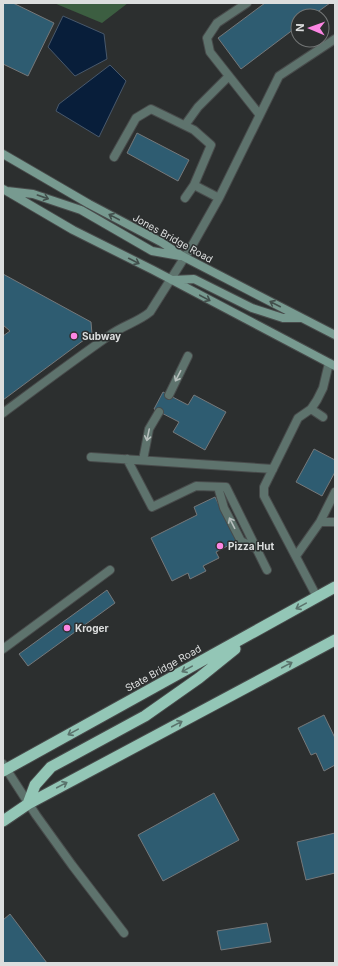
<svg xmlns="http://www.w3.org/2000/svg" width="338" height="966" font-family="Inter,sans-serif">
<rect width="100%" height="100%" fill="#2c2f2f"/>
<path fill="#3c5e41" d="M54 3H128L102 23Z"/>
<path fill="#081e3a" stroke="#48586b" d="M63 16 104 34 107 59 75 76 48 47Z
M110 65 126 81 99 137 56 111 59 104Z"/>
<path fill="#2e5c71" stroke="#75787a" d="M3 3H13L54 23 28 76 3 64Z
M265 3H330L312 16H298V26L241 69 218 38Z
M137 133 189 160 178 181 127 153Z
M3 274 91 322 92 334 3 400V336L10 331 3 325Z
M163 392 188 405 194 395 226 412 205 450 173 432 179 422 154 409Z
M314 449 335 460V472L322 496 296 482Z
M215 497 237 541 216 552 219 558 203 566 206 571 190 579 188 573 172 581 151 538 197 515 194 507Z
M107 590 115 603 28 666 19 654Z
M324 715 335 738V765L324 771 316 753 311 755 298 728Z
M214 793 239 840 163 881 138 835Z
M335 833V873L306 880 297 842Z
M10 914 47 963H3V920Z
M267 923 271 942 221 950 217 931Z"/>
<g fill="none" stroke-linecap="round" stroke-linejoin="round">
<defs>
<path id="service" d="M247 3 217 23 207 38 210 52 259 114
M185 125 198 107 229 76
M114 157 136 118 151 109 194 130 211 145 194 185
M185 198 194 185 219 198
M169 395 188 356
M311 409 323 417
M3 413C38 387 74 360 110 335 122 326 138 322 150 312L193 244 219 198 279 76 335 39
M91 457 273 469
M127 459 152 507 196 486 226 487 267 570
M143 460 149 429 159 412
M218 487 224 508 241 541 257 549
M320 522 335 492
M296 556 320 522H335
M317 597 264 496V487L298 418 311 409 317 400 323 388 329 363
M3 649 110 570
M3 764 36 815 72 865 124 933"/>
<path id="secondary" d="M3 154 89 204 161 242 184 257 335 335
M3 189 73 230 153 270 335 366
M7 191 33 194 81 210 152 251 180 256
M172 280 194 279 252 308 283 318H301"/>
<path id="trunk" d="M3 771 335 587
M28 804 35 785 51 767 145 716 199 678 235 649
M3 821 28 804 335 640"/>
</defs>
<use href="#service" stroke="#484b4b" stroke-width="10"/>
<use href="#secondary" stroke="#484b4b" stroke-width="10"/>
<use href="#trunk" stroke="#484b4b" stroke-width="13"/>
<use href="#service" stroke="#5e736d" stroke-width="8"/>
<use href="#secondary" stroke="#779a90" stroke-width="8"/>
<use href="#trunk" stroke="#93c6b6" stroke-width="11"/>
</g>
<defs><path id="oneway-shaft" d="M-6 0H5M1.5-3L5.5 0L1.5 3" fill="none" stroke-width="1.6" stroke-linecap="round" stroke-linejoin="round"/></defs>
<g stroke="#424f4c">
<use href="#oneway-shaft" transform="translate(43 197) rotate(19)"/>
<use href="#oneway-shaft" transform="translate(114 217) rotate(-152)"/>
<use href="#oneway-shaft" transform="translate(134 261) rotate(27)"/>
<use href="#oneway-shaft" transform="translate(205 298) rotate(28)"/>
<use href="#oneway-shaft" transform="translate(275 304) rotate(-153)"/>
</g>
<g stroke="#b6bebc">
<use href="#oneway-shaft" transform="translate(178 376) rotate(117)"/>
<use href="#oneway-shaft" transform="translate(148 435) rotate(102)"/>
<use href="#oneway-shaft" transform="translate(232 523) rotate(-117)"/>
</g>
<g stroke="#5a736c">
<use href="#oneway-shaft" transform="translate(301 606) rotate(151)"/>
<use href="#oneway-shaft" transform="translate(287 665) rotate(-28)"/>
<use href="#oneway-shaft" transform="translate(187 669) rotate(151)"/>
<use href="#oneway-shaft" transform="translate(177 724) rotate(-28)"/>
<use href="#oneway-shaft" transform="translate(73 732) rotate(151)"/>
<use href="#oneway-shaft" transform="translate(62 785) rotate(-28)"/>
</g>
<g fill="#fc86e3" stroke="#2c2f2f" stroke-width="1.5">
<circle cx="74" cy="336" r="4"/>
<circle cx="220" cy="546" r="4"/>
<circle cx="67" cy="628" r="4"/>
</g>
<g text-anchor="middle" dominant-baseline="central" stroke-width="3" stroke-linejoin="round" paint-order="stroke">
<g font-size="10" fill="#dcdede" stroke="#2c2f2f">
<text transform="translate(173 238) rotate(29)">Jones Bridge Road</text>
<text transform="translate(163 668) rotate(-29)">State Bridge Road</text>
</g>
<g font-size="10" font-weight="bold" fill="#dcdede" stroke="#2c2f2f" text-anchor="start">
<text x="82" y="336">Subway</text>
<text x="228" y="546">Pizza Hut</text>
<text x="75" y="628">Kroger</text>
</g>
</g>
<rect width="338" height="966" fill="none" stroke="#dcdede" stroke-width="8"/>
<g transform="translate(310 28) rotate(272)"><circle r="19" fill="#2c2f2f" stroke="#727575"/>
<path d="M0-3L7 15L0 10L-7 15Z" fill="#fc86e3"/>
<text y="-6" font-size="11" font-weight="bold" text-anchor="middle" fill="#dcdede">N</text>
</g>
</svg>
